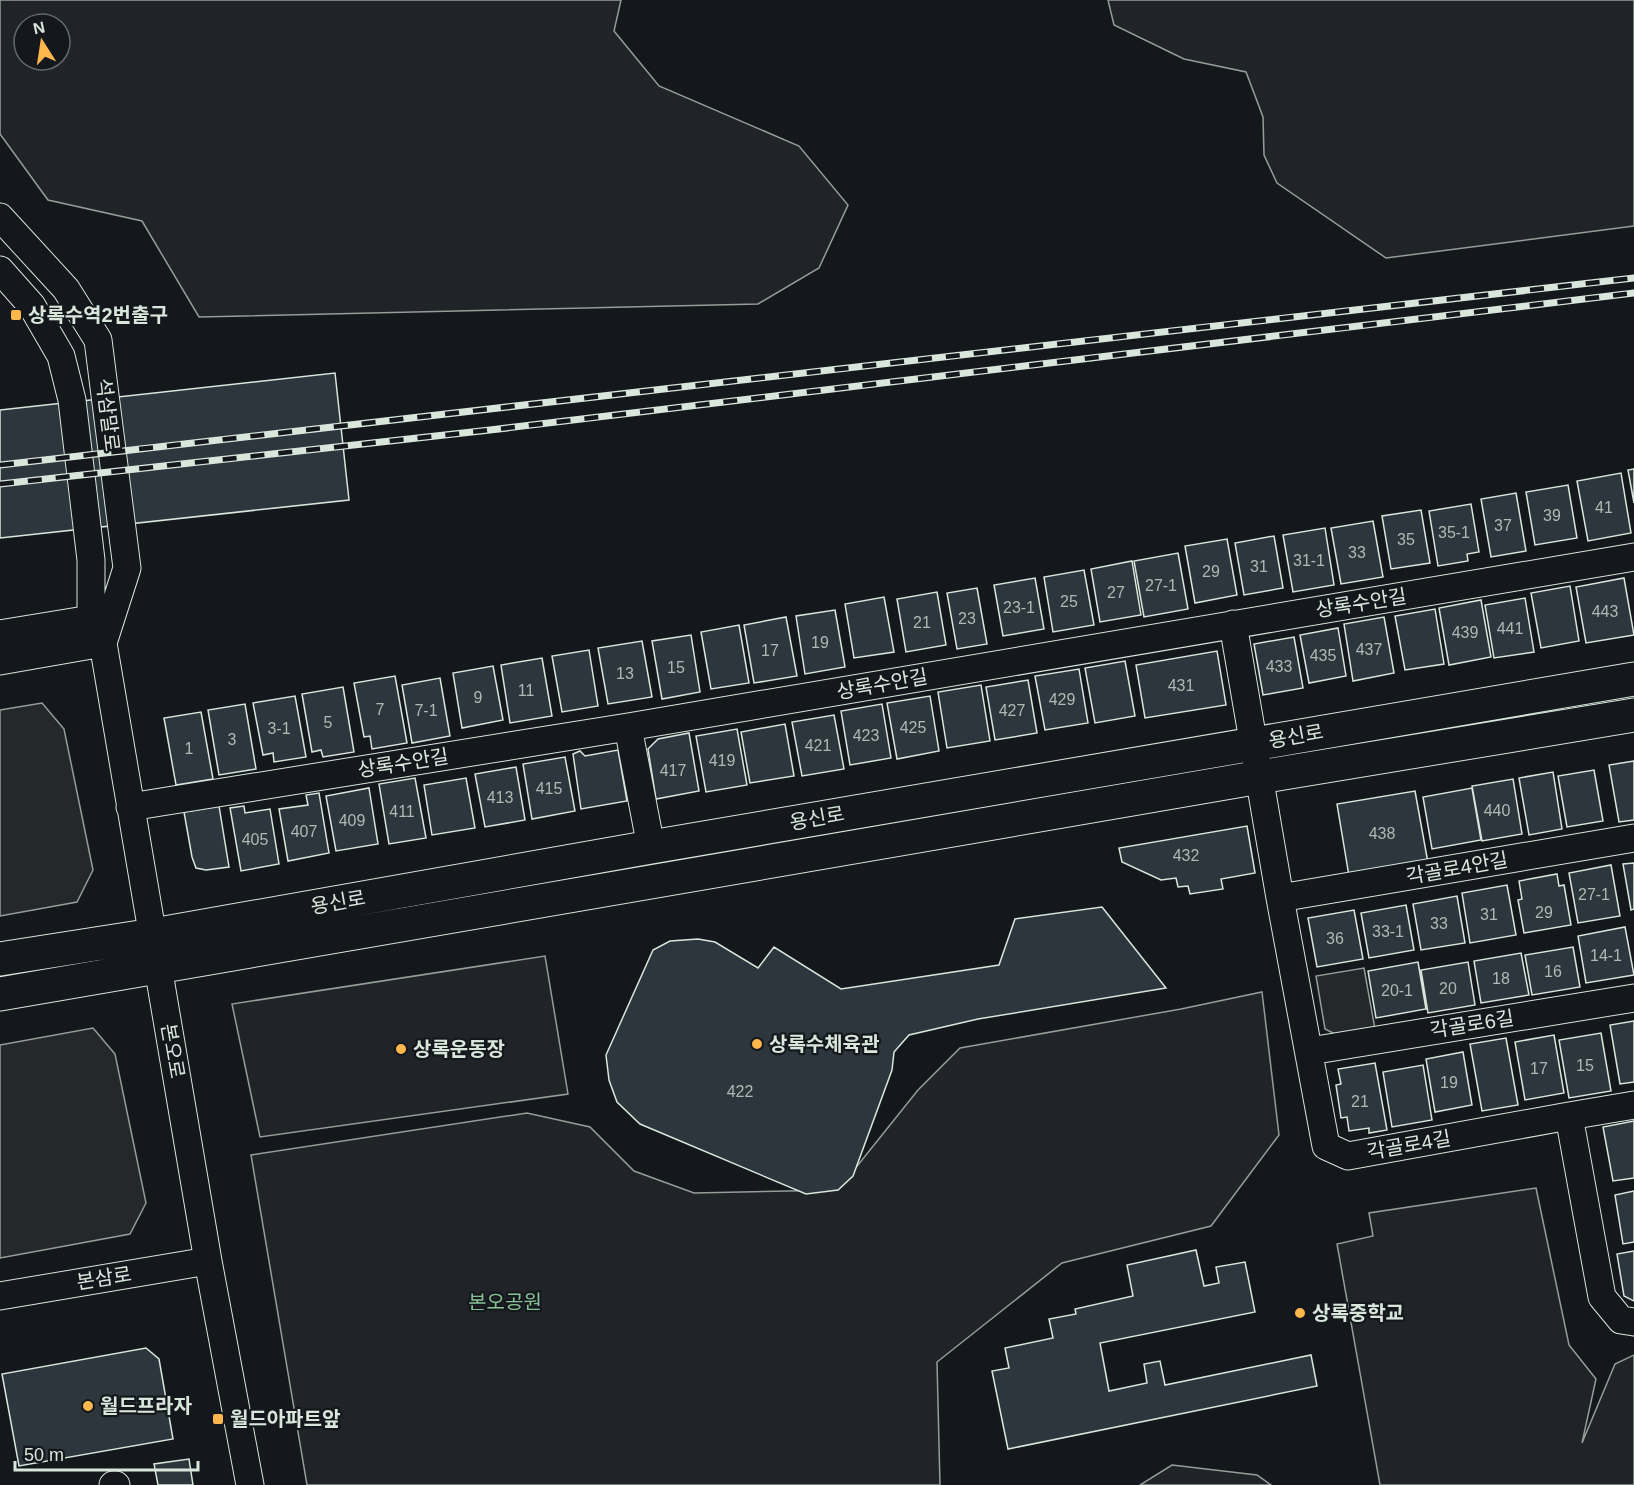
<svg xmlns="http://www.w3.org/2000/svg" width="1634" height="1485" font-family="Arial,'Noto Sans KR',sans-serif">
<rect width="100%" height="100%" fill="#14181c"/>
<path fill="#202428" stroke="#939e99" stroke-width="1.5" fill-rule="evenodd" d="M0 0H621L614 31 659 86 799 146 848 205 819 268 758 304 199 317 142 221 48 200 0 134ZM24 24H60V60H24Z
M1108 0H1634V226L1386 258 1277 183 1264 155 1263 117 1246 72 1184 59 1114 25Z
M545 956 568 1094 260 1137 232 1004Z
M1262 992 1279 1135 1211 1226 1062 1263 937 1362 940 1485H307L251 1155 527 1113 590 1127 634 1171 694 1193 838 1190 918 1090 960 1048 1181 1009Z
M1536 1188 1569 1345 1596 1379 1582 1443 1615 1364 1634 1355V1485H1380L1337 1244 1373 1236 1369 1213Z
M1172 1465 1257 1475 1271 1485H1140Z"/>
<path fill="#24282b" stroke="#939e99" stroke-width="1.5" d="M42 703 64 729 93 870 77 902 0 916V710Z
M1364 968 1375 1029 1337 1035 1325 1029 1316 976Z
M93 1028 115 1054 146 1203 130 1234 0 1258V1045Z"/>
<path fill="#2c363c" stroke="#d8e6dc" stroke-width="1.5" d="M335 373 349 500 0 538V410Z
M1634 469V503L1628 470Z
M1621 473 1631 533 1588 541 1577 481Z
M1568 485 1577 538 1535 545 1526 492Z
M1516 493 1526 551 1491 557 1481 499Z
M1471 504 1479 552 1467 554 1468 561 1438 566 1429 511Z
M1421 510 1430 563 1391 569 1382 516Z
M1373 521 1383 577 1341 584 1331 528Z
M1325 528 1334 585 1293 592 1283 535Z
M1274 536 1283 588 1244 595 1235 543Z
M1227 539 1237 595 1195 603 1185 546Z
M1178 553 1188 609 1144 617 1134 561Z
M1132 561 1141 615 1100 622 1091 569Z
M1084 570 1094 625 1053 632 1044 577Z
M1035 578 1044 629 1003 636 994 585Z
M1624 578 1634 635 1586 643 1576 587Z
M1570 586 1579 641 1541 648 1531 593Z
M977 588 987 644 957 649 947 593Z
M937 592 946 645 906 652 897 599Z
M884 597 894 652 854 658 845 604Z
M1525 598 1534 652 1494 658 1485 605Z
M1481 600 1491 657 1449 665 1439 608Z
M1435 609 1444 664 1405 670 1395 616Z
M835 610 845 667 805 674 796 616Z
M786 617 797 676 754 683 744 625Z
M1384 617 1394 673 1353 681 1344 624Z
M739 625 749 683 711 689 701 632Z
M1338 628 1346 676 1309 683 1300 635Z
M691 635 700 692 662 699 652 641Z
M1294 637 1303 688 1263 695 1254 644Z
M642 641 652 697 608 704 598 648Z
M589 650 598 706 562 712 552 656Z
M1217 651 1226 705 1145 718 1136 665Z
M542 658 552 716 510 723 501 665Z
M1125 661 1135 716 1095 723 1085 668Z
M493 666 503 720 462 728 453 673Z
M1079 669 1088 723 1045 730 1035 676Z
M395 676 407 743 372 749 370 736 364 737 354 683Z
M440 678 450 736 412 743 402 685Z
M1028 680 1037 733 995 740 986 687Z
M981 685 990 741 947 748 938 692Z
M343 687 354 752 323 757 321 750 312 752 302 694Z
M295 696 306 757 274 762 273 753 263 755 253 703Z
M930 696 939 751 897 759 887 703Z
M245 704 256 769 219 775 208 710Z
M882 704 891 758 850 765 841 711Z
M201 712 213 779 176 785 164 718Z
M834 715 844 769 802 776 792 722Z
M785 724 794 776 750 783 741 732Z
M737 729 747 785 706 792 696 736Z
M689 733 699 791 656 799 648 749 658 739Z
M618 750 627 801 581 809 573 754 580 751 585 756Z
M565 757 575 811 532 819 523 764Z
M1634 761V820L1619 822 1609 765Z
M516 767 525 820 485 827 475 774Z
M1594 770 1603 821 1567 827 1558 776Z
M1553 772 1562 829 1529 835 1519 778Z
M415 778 426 838 389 844 379 784Z
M466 778 475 828 432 835 424 785Z
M1513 779 1522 834 1482 841 1472 786Z
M369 788 378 844 336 851 326 796Z
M1472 788 1481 840 1432 849 1423 797Z
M1415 791 1428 863 1349 876 1337 804Z
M319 793 329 853 288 861 279 809 308 805 306 795Z
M219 806 229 867 206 870 196 868 192 857 184 812Z
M244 806 245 813 270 809 279 864 241 871 230 808Z
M1247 826 1255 873 1221 879 1223 889 1190 894 1188 886 1178 887 1176 878 1161 880 1122 862 1119 848Z
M1634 863V909L1631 910 1623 864Z
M1611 865 1620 916 1578 923 1569 873Z
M1557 874 1559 886 1564 885 1571 925 1524 933 1518 900 1522 899 1519 881Z
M1507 885 1516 935 1470 943 1462 893Z
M1457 896 1465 943 1421 950 1413 904Z
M1406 905 1414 950 1369 958 1361 913Z
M1102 907 1166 988 978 1019 909 1035 894 1052 892 1070 853 1176 838 1190 806 1194 640 1124 617 1102 609 1080 606 1055 653 950 670 941 698 939 715 942 758 968 774 947 841 989 999 965 1015 919Z
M1354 910 1363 959 1317 967 1308 918Z
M1625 927 1634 975 1586 983 1578 936Z
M1573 947 1580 987 1532 995 1525 955Z
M1521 953 1529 995 1481 1003 1474 961Z
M1418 962 1426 1009 1376 1018 1368 971Z
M1468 962 1475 1005 1428 1013 1421 970Z
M1634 1021V1082L1620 1084 1610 1025Z
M1601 1033 1611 1091 1569 1098 1559 1040Z
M1554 1035 1564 1093 1525 1100 1515 1042Z
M1506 1038 1518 1105 1482 1111 1470 1044Z
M1463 1052 1472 1105 1435 1112 1426 1059Z
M1375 1063 1387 1130 1369 1133V1128L1349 1131 1347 1117 1341 1118 1336 1085 1341 1084 1338 1069Z
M1423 1065 1432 1120 1392 1127 1383 1072Z
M1634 1121V1178L1613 1181 1603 1127Z
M1634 1191V1242L1623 1244 1615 1195Z
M1196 1250 1204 1286 1219 1283 1216 1267 1245 1262 1255 1312 1100 1343 1109 1391 1147 1383 1144 1364 1160 1361 1165 1385 1311 1355 1317 1386 1008 1449 992 1371 1009 1368 1005 1348 1053 1338 1049 1319 1076 1314 1075 1309 1133 1296 1127 1265Z
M1634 1251V1301L1624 1296 1617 1254Z
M146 1348 159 1359 173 1439 19 1466 2 1374Z
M189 1459 193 1485H158L154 1464Z"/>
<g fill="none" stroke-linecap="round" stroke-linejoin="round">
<defs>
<path id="minor" d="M0 217 66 289 98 340 127 568 103 643 0 661
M0 270 32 306 61 356 72 400 91 560V619L103 643 208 1261 250 1485
M1233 624 1280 898 1326 1146 1348 1156 1569 1116 1602 1297 1621 1320 1634 1322
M0 634 91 619
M628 727 651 847
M130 807 628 727 1634 557
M1280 898 1634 838
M1310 1051 1634 998
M1569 1116 1634 1105
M0 1296 208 1261
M113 1485H116"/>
<path id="major" d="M0 959 153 935 651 847 1634 679
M0 994 1260 777 1634 715"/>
</defs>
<use href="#minor" stroke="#d8e6dc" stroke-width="29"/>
<use href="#major" stroke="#d8e6dc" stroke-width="35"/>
<use href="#minor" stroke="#14181c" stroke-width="27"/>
<use href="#major" stroke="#14181c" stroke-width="33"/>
<defs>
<path id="rail" d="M0 465 1634 278
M0 484 490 430 1634 293"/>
</defs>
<use href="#rail" stroke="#d8e6dc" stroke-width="7"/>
<use href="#rail" stroke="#14181c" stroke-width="4.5" stroke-dasharray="14" stroke-linecap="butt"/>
</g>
<g fill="#ffb74d" stroke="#14181c" stroke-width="2">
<rect x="10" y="309" width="12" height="12" rx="3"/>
<circle cx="757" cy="1044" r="6"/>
<circle cx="401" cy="1049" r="6"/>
<circle cx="1300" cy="1313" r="6"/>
<circle cx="88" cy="1406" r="6"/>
<rect x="212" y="1413" width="12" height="12" rx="3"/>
</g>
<g text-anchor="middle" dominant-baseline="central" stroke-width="4.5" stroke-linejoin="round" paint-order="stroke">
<g font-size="16" fill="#adbab4">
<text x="1604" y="507">41</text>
<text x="1552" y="515">39</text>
<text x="1503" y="525">37</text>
<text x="1454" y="532">35-1</text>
<text x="1406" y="539">35</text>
<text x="1357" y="552">33</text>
<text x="1309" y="560">31-1</text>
<text x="1259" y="566">31</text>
<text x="1211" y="571">29</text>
<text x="1161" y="585">27-1</text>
<text x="1116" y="592">27</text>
<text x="1069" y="601">25</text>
<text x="1019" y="607">23-1</text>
<text x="1605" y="611">443</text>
<text x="967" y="618">23</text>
<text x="922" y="622">21</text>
<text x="1510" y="628">441</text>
<text x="1465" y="632">439</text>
<text x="820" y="642">19</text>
<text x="1369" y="649">437</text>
<text x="770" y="650">17</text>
<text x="1323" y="655">435</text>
<text x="1279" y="666">433</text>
<text x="676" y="667">15</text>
<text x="625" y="673">13</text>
<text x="1181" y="685">431</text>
<text x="526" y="690">11</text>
<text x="478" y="697">9</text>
<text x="1062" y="699">429</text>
<text x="380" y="709">7</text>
<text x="426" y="710">7-1</text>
<text x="1012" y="710">427</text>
<text x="328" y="722">5</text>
<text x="913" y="727">425</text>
<text x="279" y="728">3-1</text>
<text x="866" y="735">423</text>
<text x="232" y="739">3</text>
<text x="818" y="745">421</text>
<text x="189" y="748">1</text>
<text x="722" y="760">419</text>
<text x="673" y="770">417</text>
<text x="549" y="788">415</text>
<text x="500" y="797">413</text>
<text x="1497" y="810">440</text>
<text x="402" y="811">411</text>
<text x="352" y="820">409</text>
<text x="304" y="831">407</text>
<text x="1382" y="833">438</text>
<text x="255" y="839">405</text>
<text x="1186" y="855">432</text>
<text x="1594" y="894">27-1</text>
<text x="1544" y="912">29</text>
<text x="1489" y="914">31</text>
<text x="1439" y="923">33</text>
<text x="1388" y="931">33-1</text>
<text x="1335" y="938">36</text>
<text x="1606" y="955">14-1</text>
<text x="1553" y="971">16</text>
<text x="1501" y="978">18</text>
<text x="1448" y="988">20</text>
<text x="1397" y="990">20-1</text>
<text x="1585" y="1065">15</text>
<text x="1539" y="1068">17</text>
<text x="1449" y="1082">19</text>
<text x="740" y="1091">422</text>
<text x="1360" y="1101">21</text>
</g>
<g font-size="20" font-weight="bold" fill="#d8e6dc" stroke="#14181c" text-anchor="start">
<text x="28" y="315">상록수역2번출구</text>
<text x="769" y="1044">상록수체육관</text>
<text x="413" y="1049">상록운동장</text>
<text x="1312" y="1313">상록중학교</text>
<text x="100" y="1406">월드프라자</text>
<text x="230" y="1419">월드아파트앞</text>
</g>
<g font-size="20" fill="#d8e6dc" stroke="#14181c">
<text transform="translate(108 415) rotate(83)">석삼말로</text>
<text transform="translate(1361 603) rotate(-9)">상록수안길</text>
<text transform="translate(882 684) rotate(-10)">상록수안길</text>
<text transform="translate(1296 736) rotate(-10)">용신로</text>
<text transform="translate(403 763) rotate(-9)">상록수안길</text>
<text transform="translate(817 818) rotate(-10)">용신로</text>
<text transform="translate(1457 868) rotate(-10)">각골로4안길</text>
<text transform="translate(338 902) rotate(-10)">용신로</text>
<text transform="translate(1472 1024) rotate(-9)">각골로6길</text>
<text transform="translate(173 1051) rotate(80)">본오로</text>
<text transform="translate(1409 1145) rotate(-10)">각골로4길</text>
<text transform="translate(104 1278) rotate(-9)">본삼로</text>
</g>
<g font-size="20" fill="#8ac095" stroke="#14181c">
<text x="505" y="1302">본오공원</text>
</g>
</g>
<g transform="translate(42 42) rotate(348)"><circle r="28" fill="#14181c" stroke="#626a69" stroke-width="1.5"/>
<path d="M0-4.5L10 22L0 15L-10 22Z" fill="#ffb74d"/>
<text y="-9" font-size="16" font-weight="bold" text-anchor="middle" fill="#d8e6dc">N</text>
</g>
<path d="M15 1461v9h183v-9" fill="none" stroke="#d8e6dc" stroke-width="3"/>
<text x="24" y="1461" font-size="18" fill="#d8e6dc" stroke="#14181c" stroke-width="4.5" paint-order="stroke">50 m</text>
</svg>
